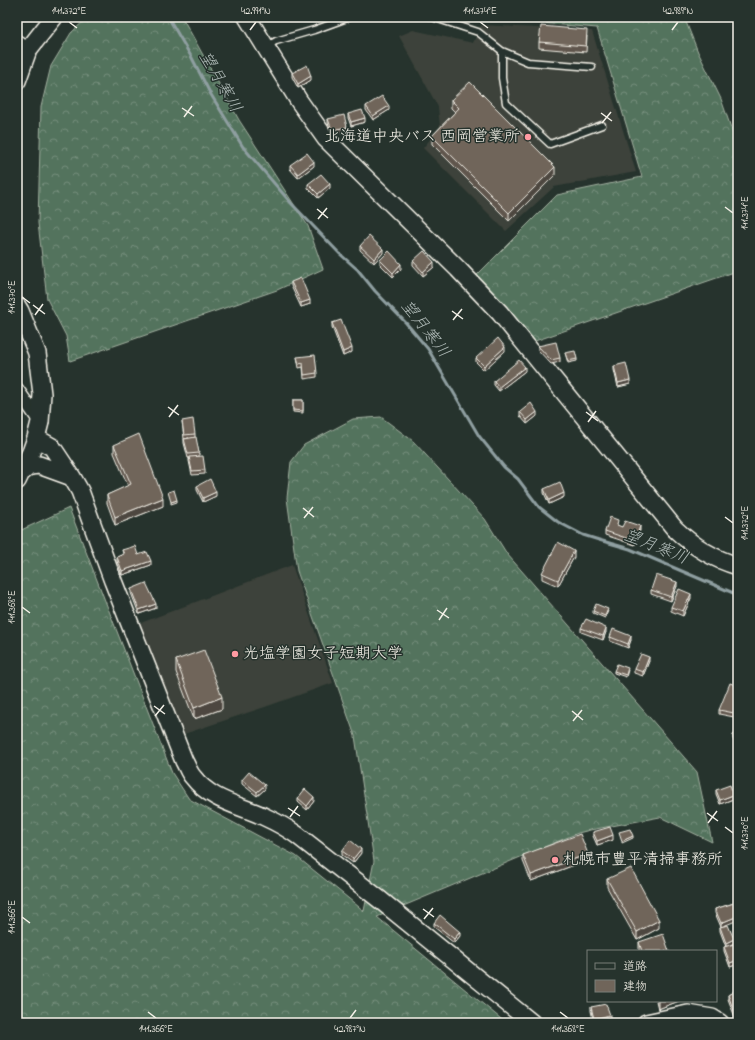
<svg xmlns="http://www.w3.org/2000/svg" width="755" height="1040" font-family="'Indie Flower','Klee One',sans-serif">
<defs>
<pattern id="forest-crowns" width="20" height="18" patternUnits="userSpaceOnUse"><rect width="20" height="18" fill="#53735d"/><path d="M2 6a3 3 0 1 1 6 0M12 15a3 3 0 1 1 6 0" fill="none" stroke="#758e7c"/></pattern>
</defs>
<rect width="100%" height="100%" fill="#26332d"/>
<filter id="ink" filterUnits="userSpaceOnUse"><feTurbulence type="fractalNoise" baseFrequency=".025" numOctaves="2"/><feDisplacementMap in="SourceGraphic" scale="8" xChannelSelector="R" yChannelSelector="G"/><feConvolveMatrix kernelMatrix="1 2 1 2 8 2 1 2 1" color-interpolation-filters="sRGB"/></filter>
<g filter="url(#ink)">
<path fill="#3c423a" d="M481 25 592 31 636 172 554 187 506 231 423 148 440 127 438 107 399 36 413 30 473 43Z
M292 565 333 683 265 707 178 736 138 624Z"/>
<path fill="url(#forest-crowns)" stroke="#a4b2a2" d="M88 17H182L239 120 308 226 323 269 277 290 70 361 66 336 47 299 38 223 41 107 51 66 71 33Z
M470 17H684L698 52 721 99 738 148V267L734 272 532 342 474 278 557 195 642 177 597 28Z
M381 417 413 441 485 519 507 554 697 772 712 842 660 817 590 830 578 833 377 917 506 1023H17V532L69 508 172 773 189 799 296 856 364 911 374 861 355 736 297 571 287 498 291 462 304 445 353 419Z"/>
<g fill="none" stroke-linecap="round" stroke-linejoin="round">
<path stroke="#8f9fa1" stroke-width="3" d="M168 17 192 58 210 93 243 147 291 203 340 254 358 270 375 291 406 323 428 349 479 436 504 467 518 479 539 507 558 522 583 535 599 540 630 549 738 595"/>
<defs>
<path id="lane" d="M432 17 478 32 502 51V78L506 103 550 144 602 125
M267 46 276 41 314 30 350 17
M502 51 528 62 592 67"/>
<path id="street" d="M17 41 28 50
M17 389 40 422"/>
<path id="secondary" d="M247 17 299 101 326 139 458 269 500 313 675 529C693 546 713 559 738 566
M17 81 28 50 54 17
M17 306 20 311 37 353 42 394 40 422 36 438 31 452 17 481
M36 438 52 447 72 477 80 491 113 581 184 761C187 766 189 773 193 777 211 801 240 805 265 817 276 822 287 828 297 835L379 899 532 1023
M22 472 30 466 39 465 72 477
M646 1023 688 1014 712 1018 720 1023"/>
</defs>
<use href="#lane" stroke="#f4f1e8" stroke-width="9"/>
<use href="#street" stroke="#f4f1e8" stroke-width="15"/>
<use href="#secondary" stroke="#f4f1e8" stroke-width="20"/>
<use href="#lane" stroke="#26332d" stroke-width="6"/>
<use href="#street" stroke="#26332d" stroke-width="12"/>
<use href="#secondary" stroke="#26332d" stroke-width="17"/>
</g>
<path fill="#60574d" stroke="#f4f1e8" d="M587 36 586 52 539 48V42Z
M292 73 311 80 298 88 292 77Z
M451 100 555 175 509 221 432 144V136L455 112 451 108Z
M366 106 389 110 373 120 366 110Z
M348 114 365 122 351 126 348 118Z
M328 119 347 131 332 134 328 123Z
M290 165 314 166 298 178 290 169Z
M308 184 330 188 318 198 308 188Z
M360 246 383 253 374 263 360 250Z
M380 260 401 269 393 277 380 264Z
M413 261 434 267 423 276 413 265Z
M291 282 310 304 301 307 291 286Z
M332 323 352 352 343 356 332 327Z
M538 346 560 358V362L551 364 538 350Z
M505 351 484 370 476 362V358Z
M565 353 577 359V361L568 363Z
M297 357 317 373V377L304 379 303 367 299 368Z
M614 366 630 384 618 387 614 370Z
M525 371 499 391 494 385V381Z
M293 400H303V413L293 412Z
M520 412 537 416 527 424 520 416Z
M182 421 195 434V437L199 453V456L205 470V474L192 475 189 461V458H188L184 443V439L189 438 184 439Z
M114 445 163 506 115 525 107 503V495L128 486 114 453Z
M197 486 216 496 203 502 197 490Z
M544 489 564 497 549 504 544 493Z
M618 525V526L622 527 640 530 635 545 605 535V531Z
M122 550 138 555 151 565 122 575 117 561V557L123 554Z
M574 557 558 586 542 579V573Z
M677 586 671 601 651 594V590Z
M131 589 156 608 139 614 131 593Z
M691 598 683 616 671 611V607Z
M593 611H608L605 618 593 613Z
M581 628 606 632 603 640 581 632Z
M610 637 631 640 628 648 610 641Z
M176 660 222 709 194 719 176 672Z
M649 661 643 676 634 673V669Z
M628 670 626 677 614 673V671Z
M738 686V706L734 717 719 714V710Z
M738 731V747L733 739V735Z
M242 780 265 789 257 796 242 784Z
M738 782V797L734 788V784Z
M716 790 733 799 720 804 716 794Z
M298 798 314 801 307 810 298 802Z
M593 832 613 840 597 845 593 836Z
M342 851 361 853 353 863 342 855Z
M523 855 588 860 531 881 523 861Z
M607 879 659 928 637 940 607 887Z
M734 903 721 927 715 913V909Z
M434 923 460 936 454 943 434 927Z
M720 927 734 943 726 947 738 959V964L730 967 724 951V947H726L720 931Z
M639 942 669 951H639Z
M738 989V1019L736 1020 728 999V995Z
M656 1001H679L658 1009Z
M591 1007 610 1019 594 1023 591 1011Z"/>
<path fill="#4e473f" stroke="#f4f1e8" d="M311 76V80L298 88V84Z
M389 106V110L373 120V116Z
M365 118V122L351 126V122Z
M347 127V131L332 134V130Z
M314 162V166L298 178V174Z
M555 167V175L509 221V213Z
M330 184V188L318 198V194Z
M383 249V253L374 263V259Z
M434 262V267L423 276V272Z
M401 264V269L393 277V273Z
M310 300V304L301 307V303Z
M505 347V351L484 370V366Z
M352 348V352L343 356V352Z
M525 367V371L499 391V387Z
M630 380V384L618 387V383Z
M537 412V416L527 424V420Z
M216 492V496L203 502V498Z
M564 493V497L549 504V500Z
M163 498V506L115 525V517Z
M177 500V502L171 504V502Z
M640 526V530L635 545V541Z
M574 551V557L558 586V580Z
M151 561V565L122 575V571Z
M677 582V586L671 601V597Z
M691 594V598L683 616V611Z
M156 604V608L139 614V610Z
M606 628V632L603 640V636Z
M631 636V640L628 648V644Z
M649 657V661L643 676V672Z
M222 697V709L194 719V708Z
M738 702V706L734 717V713Z
M265 785V789L257 796V792Z
M733 795V799L720 804V800Z
M314 797V801L307 810V806Z
M613 835V840L597 845V841Z
M633 836V838L622 843V841Z
M361 849V853L353 863V859Z
M588 854V860L531 881V875Z
M738 916V920L721 927V923Z
M659 920V928L637 940V932Z
M460 932V936L454 943V939Z
M734 939V943L726 947V943Z
M738 960V964L730 967V963Z
M658 1001H679L658 1009Z
M610 1015V1019L594 1023V1019Z
M738 1015V1019L736 1020V1016Z"/>
<path fill="#70655a" stroke="#f4f1e8" d="M541 26 587 30 586 46 539 42Z
M307 65 311 76 298 84 292 73Z
M470 82 555 167 509 213 432 136 459 108 451 100Z
M382 96 389 106 373 116 366 106Z
M362 110 365 118 351 122 348 114Z
M344 115 347 127 332 130 328 119Z
M307 153 314 162 298 174 290 165Z
M321 174 330 184 318 194 308 184Z
M369 236 383 249 374 259 360 246Z
M389 251 401 264 393 273 380 260Z
M424 251 434 262 423 272 413 261Z
M301 278 310 300 301 303 291 282Z
M341 320 352 348 343 352 332 323Z
M498 338 505 347 484 366 476 358Z
M556 342 560 358 551 360 538 346Z
M575 351 577 359 568 361 565 353Z
M315 355 317 373 304 375 303 363 299 364 297 357Z
M519 360 525 367 499 387 494 381Z
M626 363 630 380 618 383 614 366Z
M293 400H303V411L293 410Z
M531 403 537 412 527 420 520 412Z
M193 419 195 434 184 435 182 421Z
M139 434 163 498 115 517 107 495 131 484 114 445Z
M196 437 199 453 188 454 184 439Z
M203 456 205 470 192 471 189 457Z
M210 479 216 492 203 498 197 486Z
M560 482 564 493 549 500 544 489Z
M174 490 177 500 171 502 168 492Z
M610 517 618 520 617 525 622 527 625 521 640 526 635 541 605 531Z
M558 542 574 551 558 580 542 573Z
M135 546 138 555 147 552 151 561 122 571 117 557 124 554 122 550Z
M656 575 677 582 671 597 651 590Z
M146 583 156 604 139 610 131 589Z
M679 589 691 594 683 611 671 607Z
M596 604 608 609 605 616 593 611Z
M586 619 606 628 603 636 581 628Z
M613 629 631 636 628 644 610 637Z
M204 650 222 697 194 708 176 660Z
M641 654 649 657 643 672 634 669Z
M617 664 628 668 626 675 614 671Z
M730 683 738 686V702L734 713 719 710Z
M738 731V743L733 735Z
M249 772 265 785 257 792 242 780Z
M738 782V793L734 784Z
M730 785 733 795 720 800 716 790Z
M305 789 314 797 307 806 298 798Z
M610 827 613 835 597 841 593 832Z
M630 829 633 836 622 841 619 832Z
M580 834 588 854 531 875 523 855Z
M350 840 361 849 353 859 342 851Z
M631 868 659 920 637 932 607 879Z
M734 903 738 913V916L721 923 715 909Z
M440 915 460 932 454 939 434 923Z
M728 925 734 939 726 943 720 927Z
M663 934 669 951H642L639 942Z
M734 944 738 960 730 963 724 947Z
M738 989V1015L736 1016 728 995Z
M606 1004 610 1015 594 1019 591 1007Z"/>
</g>
<path fill="none" stroke="#f4f1e8" stroke-width="1.5" d="M69 22 77 28M480 22 488 28M250 30 256 22M672 30 678 22M182 108 194 116M601 113 612 121M184 117 192 106M602 123 611 112M725 207 733 213M317 209 328 218M318 219 327 208M22 297 30 303M33 305 45 314M452 311 463 319M35 315 43 304M453 320 462 309M168 407 179 415M586 412 598 421M169 417 178 405M588 422 596 411M303 508 314 517M725 517 733 523M304 518 313 507M22 607 30 613M437 610 449 618M439 620 447 608M154 706 165 714M572 711 583 720M155 716 164 705M573 721 582 710M288 808 300 816M707 813 718 821M290 817 298 806M708 823 717 811M725 827 733 833M423 909 434 917M22 917 30 923M424 919 433 908M148 1012 156 1018M560 1012 568 1018M350 1018 356 1010"/>
<g fill="#ff9aa2" stroke="#26332d" stroke-width="1.5">
<circle cx="528" cy="137" r="4"/>
<circle cx="235" cy="654" r="4"/>
<circle cx="555" cy="860" r="4"/>
</g>
<g text-anchor="middle" dominant-baseline="central" stroke-width="3" stroke-linejoin="round" paint-order="stroke">
<g font-size="16" fill="#f4f1e8" stroke="#26332d" text-anchor="start">
<text x="520" y="137" text-anchor="end">北海道中央バス 西岡営業所</text>
<text x="243" y="654">光塩学園女子短期大学</text>
<text x="563" y="860">札幌市豊平清掃事務所</text>
</g>
<g font-size="17" font-style="italic" fill="#b0bbb8" stroke="#26332d">
<text transform="translate(220 82) rotate(60)">望月寒川</text>
<text transform="translate(425 329) rotate(52)">望月寒川</text>
<text transform="translate(656 547) rotate(22)">望月寒川</text>
</g>
</g>
<rect width="755" height="1040" fill="none" stroke="#26332d" stroke-width="44"/>
<rect x="587" y="950" width="130" height="52" fill="#26332d" stroke="#787f78"/>
<rect x="595" y="963" width="20" height="6" fill="#26332d" stroke="#787f78"/>
<text x="623" y="970" font-size="12" fill="#f4f1e8">道路</text>
<rect x="595" y="980" width="20" height="12" fill="#70655a" stroke="#787f78"/>
<text x="623" y="990" font-size="12" fill="#f4f1e8">建物</text>
<rect x="22" y="22" width="711" height="996" fill="none" stroke="#f4f1e8" stroke-width="1.5"/>
<g font-size="10" text-anchor="middle" fill="#f4f1e8">
<text x="69" y="14">141.372°E</text>
<text x="256" y="14">42.991°N</text>
<text x="480" y="14">141.374°E</text>
<text x="678" y="14">42.989°N</text>
<text transform="translate(744 213) rotate(-90)" y="4">141.374°E</text>
<text transform="translate(11 297) rotate(-90)" y="4">141.370°E</text>
<text transform="translate(744 523) rotate(-90)" y="4">141.372°E</text>
<text transform="translate(11 607) rotate(-90)" y="4">141.368°E</text>
<text transform="translate(744 833) rotate(-90)" y="4">141.370°E</text>
<text transform="translate(11 917) rotate(-90)" y="4">141.366°E</text>
<text x="156" y="1032">141.366°E</text>
<text x="350" y="1032">42.987°N</text>
<text x="568" y="1032">141.368°E</text>
</g>
</svg>
